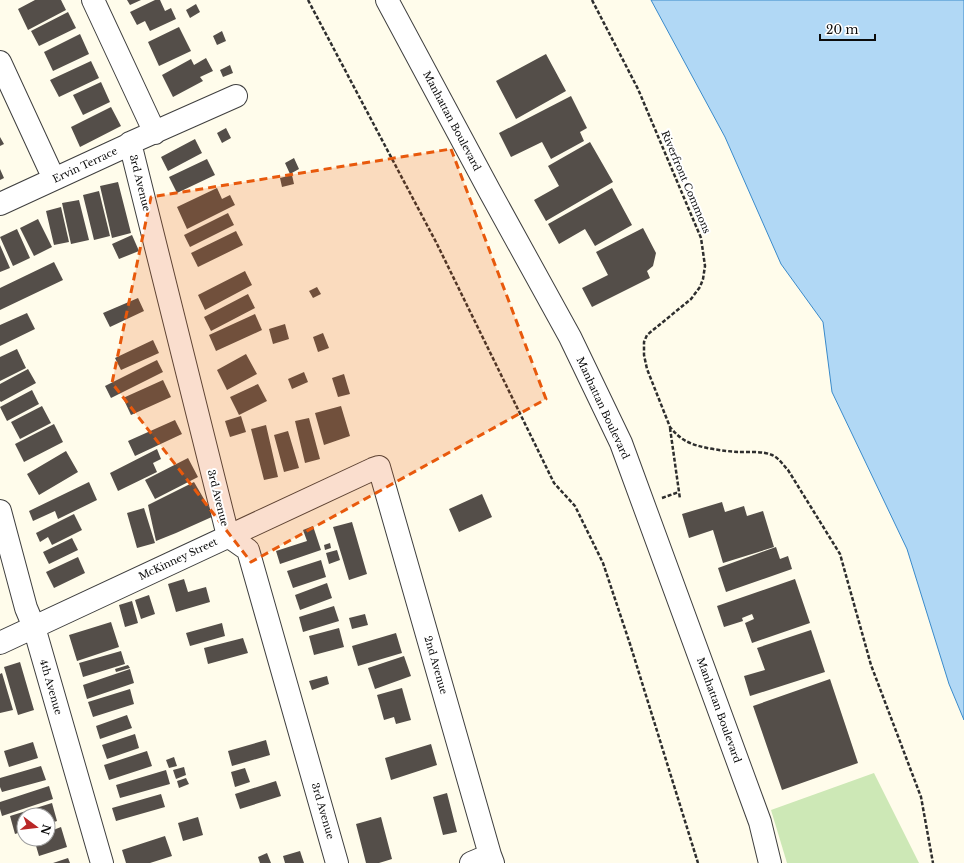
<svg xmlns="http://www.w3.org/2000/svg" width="964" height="863" font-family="'Libre Baskerville',serif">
<rect width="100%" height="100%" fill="#fffceb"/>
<path fill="#cde8b6" d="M874 773 919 863H787L771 810Z"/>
<path fill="#b1d8f5" stroke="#3a8aca" d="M651 0H964V720L949 684 907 549 832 392 823 322 781 264 725 137Z"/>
<path fill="#544e49" d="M35 0H61L66 10 28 30 18 9Z
M127 0H141L130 5Z
M155 0H160L165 11 171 8 176 19 150 31 145 21 137 25 130 12Z
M196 4 200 12 190 18 186 10Z
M68 12 76 28 39 46 31 31Z
M179 27 191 51 159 66 148 42Z
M222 31 226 41 217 45 213 36Z
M80 34 89 54 53 71 44 52Z
M546 54 566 91 516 119 496 81Z
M206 58 213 71 200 77 203 81 173 97 162 75 191 59 194 65Z
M91 61 99 78 59 97 50 80Z
M230 65 233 73 223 77 220 70Z
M101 82 110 102 83 115 73 95Z
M571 96 587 128 580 132 584 141 551 159 542 142 511 157 499 133Z
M111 107 121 126 80 147 71 127Z
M226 128 231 138 222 143 217 133Z
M0 137 4 144 0 146Z
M195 139 202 153 168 171 161 157Z
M590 142 613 182 546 221 534 200 559 186 548 166Z
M294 158 299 169 290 174 285 163Z
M207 159 215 175 177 193 169 177Z
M0 169 4 178 0 180Z
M292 175 294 184 282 187 280 178Z
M118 182 131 233 112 238 100 186Z
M217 188 222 199 230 195 235 205 187 229 177 207Z
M612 188 632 225 595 246 585 229 559 244 548 224Z
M99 191 110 236 94 240 83 195Z
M79 200 89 240 71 244 62 203Z
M61 207 69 242 54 245 46 211Z
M228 213 234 225 190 247 184 235Z
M38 219 52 247 34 256 20 228Z
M643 228 656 253 653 266 647 271 650 278 592 307 582 288 608 275 596 252Z
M17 229 30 258 13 266 0 237Z
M236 231 243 245 198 267 191 253Z
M132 235 139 251 119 259 112 244Z
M0 245 10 268 0 272Z
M54 262 63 280 0 310V288Z
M245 271 252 285 205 310 198 295Z
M317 287 321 294 313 298 309 291Z
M248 294 255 308 211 331 204 317Z
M138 298 144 311 110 327 103 313Z
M27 313 35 329 0 346V325Z
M255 314 262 330 216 351 209 335Z
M285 324 289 339 273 344 269 329Z
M323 333 329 348 318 352 313 337Z
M153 340 159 353 121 370 115 358Z
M17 349 26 368 0 381V357Z
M246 354 257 374 227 390 217 370Z
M157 360 163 372 111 398 105 386Z
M28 369 36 383 1 402 0 401V384Z
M304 372 308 382 292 389 288 379Z
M344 374 350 394 338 397 332 378Z
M163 380 171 397 131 415 123 398Z
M258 384 267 401 239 415 230 397Z
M32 390 39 404 7 421 0 407Z
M42 406 51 423 20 439 11 422Z
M341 406 350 436 324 445 315 413Z
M241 416 246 432 230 437 225 421Z
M309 418 320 459 305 463 295 421Z
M175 420 182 434 135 456 128 441Z
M54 424 63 442 24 462 15 444Z
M266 425 278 477 264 480 251 429Z
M288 431 299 468 284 472 274 435Z
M157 449 161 459 153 463 157 472 118 491 110 473Z
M66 451 78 472 39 495 27 474Z
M188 458 198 477 155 499 145 480Z
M89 482 97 500 58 519 55 511 33 521 29 511Z
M194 482 214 516 176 533 156 541 148 505Z
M482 494 492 517 459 532 449 509Z
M722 502 725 512 744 506 747 516 763 511 774 547 723 563 713 530 689 538 682 514Z
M144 508 155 543 137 548 127 513Z
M74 514 82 530 52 545 48 537 40 542 36 533Z
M352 522 367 574 349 580 333 527Z
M313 526 321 550 280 564 276 551 307 541 303 530Z
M72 538 78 550 49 564 43 552Z
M330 543 331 548 325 550 324 545Z
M776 547 780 559 788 556 792 569 726 592 718 568Z
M337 550 340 560 329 564 326 553Z
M78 557 85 573 54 588 46 572Z
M321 560 326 577 293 588 287 571Z
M184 579 188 592 206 587 210 602 176 612 168 584Z
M795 579 810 623 752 643 745 623 754 619 752 614 742 618 743 621 724 627 717 606Z
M327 583 332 598 300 610 295 595Z
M149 595 155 614 141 619 135 600Z
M132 601 138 623 125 627 119 605Z
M334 606 339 621 303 632 299 617Z
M365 614 368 625 352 629 349 618Z
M111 622 119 647 77 661 69 635Z
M222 623 225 636 190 646 186 633Z
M339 628 344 647 314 655 309 636Z
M811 630 825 672 750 696 744 676 765 670 757 648Z
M396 633 402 653 358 666 352 646Z
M243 638 248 653 208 664 204 648Z
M121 651 125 664 83 677 79 663Z
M404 656 411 676 375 689 368 668Z
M20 662 34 710 18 715 4 667Z
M128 665 130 668 116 672 115 669Z
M130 669 134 683 87 699 83 685Z
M2 673 13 710 0 713V674Z
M327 676 329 684 312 690 309 681Z
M830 679 858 763 782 790 753 706Z
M402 688 411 720 396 724 394 717 384 720 377 695Z
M130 689 134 704 93 717 88 702Z
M127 715 132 728 100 739 96 726Z
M135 734 139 748 107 759 102 745Z
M266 740 270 755 232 766 228 751Z
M33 742 38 758 9 767 4 751Z
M431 744 437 765 391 780 385 758Z
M147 751 152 766 109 780 104 765Z
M174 757 177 766 169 768 166 760Z
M41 766 46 780 2 792 0 787V778Z
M184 767 186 775 176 779 173 770Z
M245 768 250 782 235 787 231 772Z
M166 770 170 784 120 798 116 785Z
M186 778 189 784 179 788 177 781Z
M276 781 281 796 240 809 235 794Z
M49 786 53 799 2 816 0 809V802Z
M447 793 457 832 443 835 433 797Z
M161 794 165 807 116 821 112 808Z
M52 803 57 821 48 824V815H24V831L15 834 10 816Z
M198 817 203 835 183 841 178 823Z
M381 817 392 859 379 863H366L356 824Z
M61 827 67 847 39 856 34 839H48V832Z
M165 836 172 856 150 863H126L122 850Z
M300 851 304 863H285L283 856Z
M267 853 271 863H260L258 857Z
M68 858 70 863H53Z"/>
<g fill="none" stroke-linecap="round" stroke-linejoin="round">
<defs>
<path id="minor" d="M93 0 155 133
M387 0 489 190 570 337 621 443 760 822 770 863
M0 62 54 179
M130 143 228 536 248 550 337 863
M0 204 126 146 130 143 236 96
M0 511 26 608 34 627 102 863
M0 643 373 469 379 467 490 855 493 863
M471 863 490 855"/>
</defs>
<use href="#minor" stroke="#3f3f3f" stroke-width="24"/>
<path stroke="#2e2e2e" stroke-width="2.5" stroke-dasharray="4 2" stroke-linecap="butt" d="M308 0 437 244 554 483 575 506 603 563 630 644 698 863
M592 0 638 89 701 238 705 266 703 279 700 287 691 299 647 335 644 342V355L647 369 670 427C675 433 680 438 686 441 698 448 724 451 738 452 748 452 763 451 772 455 779 458 783 465 788 470L840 554 871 665 921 797 933 863
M670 428 680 499
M662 498 679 492"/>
<use href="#minor" stroke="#fff" stroke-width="22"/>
</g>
<path fill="#e8590c" fill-opacity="0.2" stroke="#e8590c" stroke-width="3" stroke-dasharray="8 5" stroke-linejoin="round" d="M451 149 546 399 251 562 112 383 151 197Z"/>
<g text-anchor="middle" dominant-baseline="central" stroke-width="4" stroke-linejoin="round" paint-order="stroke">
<g font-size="10" fill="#0c0c0c" stroke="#fff">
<text transform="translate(452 121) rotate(62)">Manhattan Boulevard</text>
<text transform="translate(85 165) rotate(-25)">Ervin Terrace</text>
<text transform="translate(686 182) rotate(67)">Riverfront Commons</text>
<text transform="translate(140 183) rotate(76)">3rd Avenue</text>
<text transform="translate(603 408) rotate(65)">Manhattan Boulevard</text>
<text transform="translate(218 498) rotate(76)">3rd Avenue</text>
<text transform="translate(178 559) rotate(-25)">McKinney Street</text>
<text transform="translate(436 665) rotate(74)">2nd Avenue</text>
<text transform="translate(51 687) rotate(74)">4th Avenue</text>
<text transform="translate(719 710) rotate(70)">Manhattan Boulevard</text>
<text transform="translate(323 811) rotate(74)">3rd Avenue</text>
</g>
</g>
<g transform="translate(36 827) rotate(105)"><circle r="19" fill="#ffffff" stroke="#9e9e9e"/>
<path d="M0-3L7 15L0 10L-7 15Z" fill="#b92727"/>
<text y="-6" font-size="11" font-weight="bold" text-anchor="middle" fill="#0c0c0c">N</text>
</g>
<path d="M820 34v6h55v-6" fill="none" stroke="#0c0c0c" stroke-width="2"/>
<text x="826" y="34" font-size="12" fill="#0c0c0c" stroke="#ffffff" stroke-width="3" paint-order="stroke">20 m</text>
</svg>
